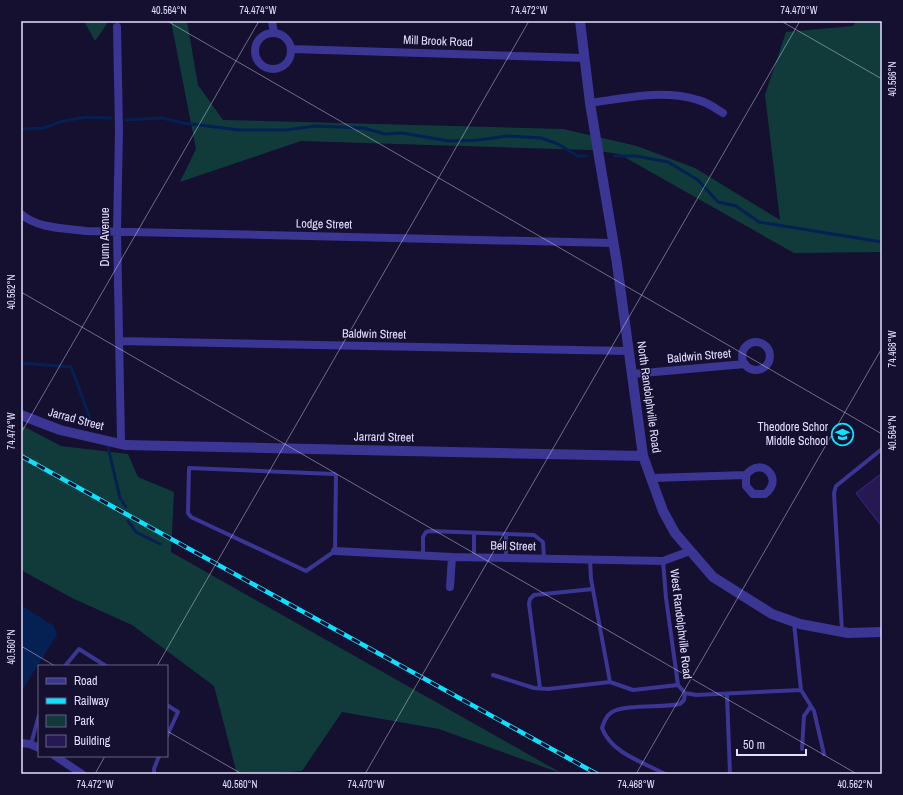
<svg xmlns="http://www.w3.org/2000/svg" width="903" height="795" font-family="'Archivo Narrow',sans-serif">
<rect width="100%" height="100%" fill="#150f30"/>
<path fill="#113b3a" d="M84 21H109L95 41Z
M171 21H187L198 85 223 120 563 129 637 146 695 168 780 220 765 95 786 32 853 26 856 21H882V252L794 253 619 154 591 150 301 141 180 182 196 149Z
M21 425 61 446 128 454 138 477 174 492 171 552 563 774 439 729 342 712 302 771 265 774H237L214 686 132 625 72 598 21 570Z"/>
<path fill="#052053" d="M21 605 54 626 57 635 21 692Z"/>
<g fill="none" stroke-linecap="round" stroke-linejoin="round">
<path stroke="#052053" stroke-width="3" d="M126 120 162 118 183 123 239 130H286L315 126 363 128 385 134 402 133 449 141 478 140 508 136 541 138 558 144 578 156H587
M21 129 44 128 63 121 87 117 111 118
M614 156H636L668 162 698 180 718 202 736 206 759 222 882 242
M21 363 71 367 91 421
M108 447 120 498 126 507
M128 521 136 532 160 544"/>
</g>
<path fill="#261953" stroke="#3c2882" d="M882 473V527L856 493Z"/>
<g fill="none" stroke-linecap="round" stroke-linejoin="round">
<path stroke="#3b3594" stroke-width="4" d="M189 468 334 474 336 476 335 551 306 571 191 517 188 513Z
M423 555V537L426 532 430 531 534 535 543 542 544 558
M474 557V533
M506 558V534
M663 561 666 598 678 685 685 693 696 695 801 690 794 623
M842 631 834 493 836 486 882 449
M65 666 79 649 106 666
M493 675 534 688 548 689 610 682 591 579 590 560
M610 682 633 690 678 685
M540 688 529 604 530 599 534 595 593 589
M801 690 814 711 824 754
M727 695 730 774
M167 705 178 712 167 736
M31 744 39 715
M802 749 804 716 811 706
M154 774V769L159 756
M665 774C643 762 611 753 602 728 604 722 606 716 612 712 626 704 662 708 680 704L684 700 685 693"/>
<path stroke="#3b3594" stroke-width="8" d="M272 21 274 33
M117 27 119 130 117 231 121 441 125 445
M255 51a18 18 0 1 1 36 0a18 18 0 1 1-36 0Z
M291 49 585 58
M590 103C626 98 663 89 698 100 707 102 715 108 723 113
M21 214C38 229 65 228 86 231L613 243
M119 341 629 351
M742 356a14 14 0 1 1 28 0a14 14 0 1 1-28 0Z
M632 374 745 364
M652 478 746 475C761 455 785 479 765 494H753L746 486V475
M335 551 452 557 663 561 690 551
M450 587 452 557
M21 743 30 744 39 748
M55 756 82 774"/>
<path stroke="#3b3594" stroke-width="10" d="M580 21 590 103 617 264 643 456 663 511 675 533 713 577 772 614 800 624 848 633 882 632
M21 415 60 430 125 445 643 456"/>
<defs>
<path id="rail" d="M21 456 597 774"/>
</defs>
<use href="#rail" stroke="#0ae2ff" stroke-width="4.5"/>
<use href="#rail" stroke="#150f30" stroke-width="3" stroke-dasharray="9" stroke-linecap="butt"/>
</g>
<path fill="none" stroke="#e3deff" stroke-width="1" stroke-opacity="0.45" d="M167 21 882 434M781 21 882 79M21 292 857 774M21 433 259 21M21 646 55 666M157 666 529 21M167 731 242 774M95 774 105 756M365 774 800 21M636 774 882 348"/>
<defs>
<symbol id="school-ring" viewBox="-11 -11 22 22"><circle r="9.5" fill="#150f30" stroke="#0ae2ff" stroke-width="1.5"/><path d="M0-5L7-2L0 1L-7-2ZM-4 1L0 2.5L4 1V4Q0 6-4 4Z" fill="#0ae2ff"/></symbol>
</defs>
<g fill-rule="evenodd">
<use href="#school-ring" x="830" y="422" width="25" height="25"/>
</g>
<g text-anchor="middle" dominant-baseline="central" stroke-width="3" stroke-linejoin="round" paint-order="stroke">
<g font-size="12" fill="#e3deff" stroke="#150f30">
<text transform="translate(438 41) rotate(2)">Mill Brook Road</text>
<text transform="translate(324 224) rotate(1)">Lodge Street</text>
<text transform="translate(105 237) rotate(-90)">Dunn Avenue</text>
<text transform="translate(374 334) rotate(1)">Baldwin Street</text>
<text transform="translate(699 356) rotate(-5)">Baldwin Street</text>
<text transform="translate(649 397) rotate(82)">North Randolphville Road</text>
<text transform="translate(76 419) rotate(15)">Jarrad Street</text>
<text transform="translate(384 437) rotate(1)">Jarrard Street</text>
<text transform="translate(513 546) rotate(1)">Bell Street</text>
<text transform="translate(681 624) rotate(83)">West Randolphville Road</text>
</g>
<g font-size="12" fill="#e3deff" stroke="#150f30" text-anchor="end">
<text x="828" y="427">Theodore Schor<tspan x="828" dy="14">Middle School</tspan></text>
</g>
</g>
<rect width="903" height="795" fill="none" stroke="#150f30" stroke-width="44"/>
<rect x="38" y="665" width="130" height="92" fill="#150f30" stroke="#676283"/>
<rect x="46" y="678" width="20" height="6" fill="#3b3594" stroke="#676283"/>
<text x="74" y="685" font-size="12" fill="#e3deff">Road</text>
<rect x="46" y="698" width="20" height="6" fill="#0ae2ff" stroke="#676283"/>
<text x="74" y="705" font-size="12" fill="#e3deff">Railway</text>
<rect x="46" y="715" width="20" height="12" fill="#113b3a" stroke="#676283"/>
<text x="74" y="725" font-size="12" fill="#e3deff">Park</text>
<rect x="46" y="735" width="20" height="12" fill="#261953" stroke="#676283"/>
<text x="74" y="745" font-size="12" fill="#e3deff">Building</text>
<path d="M737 749v6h69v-6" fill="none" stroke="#e3deff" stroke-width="2"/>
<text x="743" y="749" font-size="12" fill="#e3deff" stroke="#150f30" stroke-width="3" paint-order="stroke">50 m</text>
<rect x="22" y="22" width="859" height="751" fill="none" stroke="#e3deff" stroke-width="1.5"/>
<g font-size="10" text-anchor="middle" fill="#e3deff">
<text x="169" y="14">40.564°N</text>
<text x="258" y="14">74.474°W</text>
<text x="529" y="14">74.472°W</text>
<text x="799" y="14">74.470°W</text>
<text transform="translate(892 79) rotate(-90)" y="4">40.566°N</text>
<text transform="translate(11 292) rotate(-90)" y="4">40.562°N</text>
<text transform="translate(892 349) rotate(-90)" y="4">74.468°W</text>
<text transform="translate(11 431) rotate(-90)" y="4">74.474°W</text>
<text transform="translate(892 433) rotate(-90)" y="4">40.564°N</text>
<text transform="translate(11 647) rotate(-90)" y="4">40.560°N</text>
<text x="95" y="788">74.472°W</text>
<text x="240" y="788">40.560°N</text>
<text x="366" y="788">74.470°W</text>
<text x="636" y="788">74.468°W</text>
<text x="855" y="788">40.562°N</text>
</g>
</svg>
